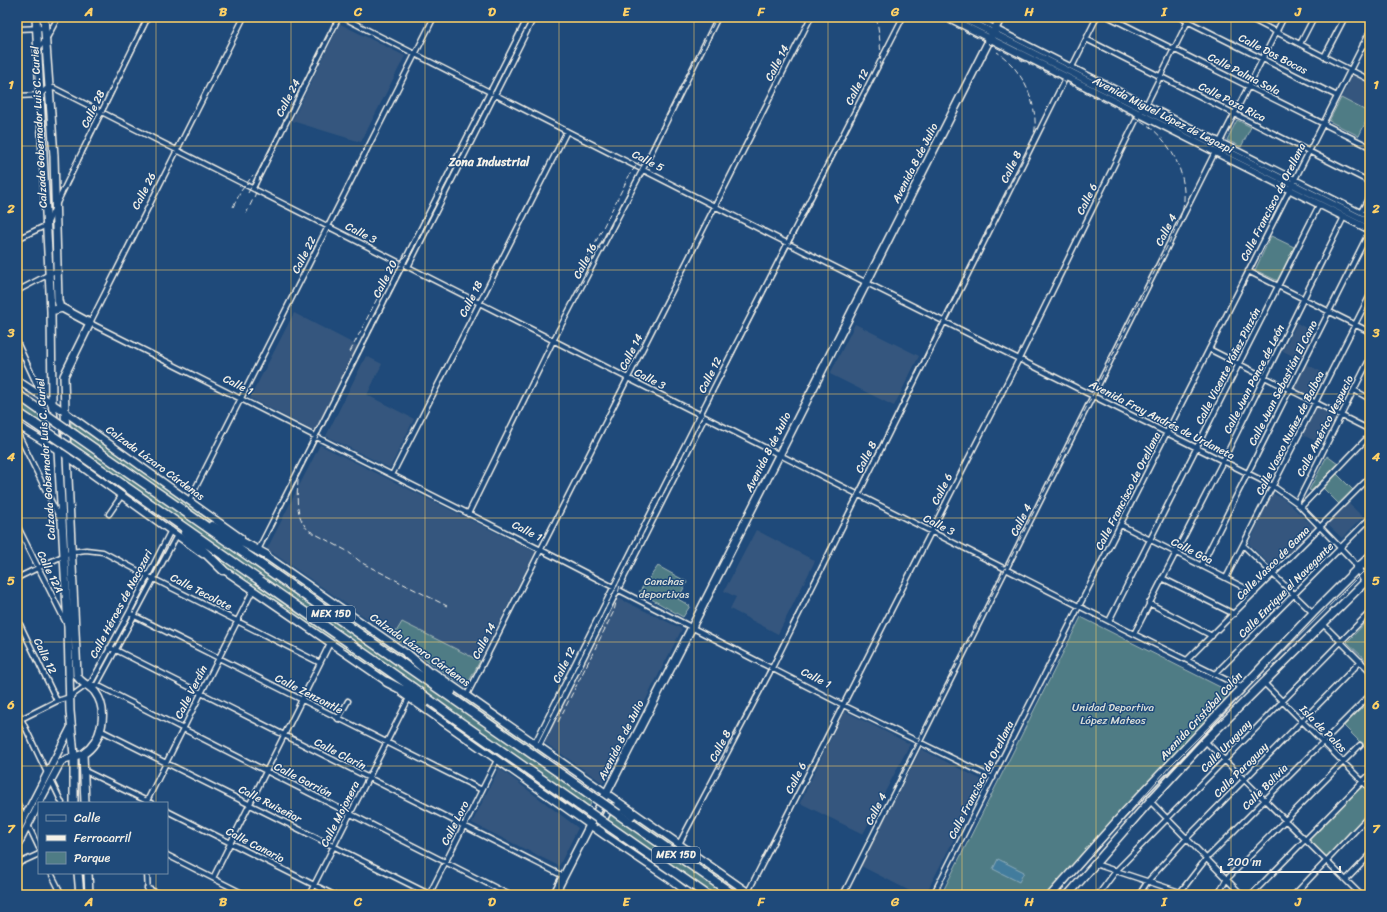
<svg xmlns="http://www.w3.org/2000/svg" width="1387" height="912" font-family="Sriracha,sans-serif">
<rect width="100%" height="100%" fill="#1f4a7a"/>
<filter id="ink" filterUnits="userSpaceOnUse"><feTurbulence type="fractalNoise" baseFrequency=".025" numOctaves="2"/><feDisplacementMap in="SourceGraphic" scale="8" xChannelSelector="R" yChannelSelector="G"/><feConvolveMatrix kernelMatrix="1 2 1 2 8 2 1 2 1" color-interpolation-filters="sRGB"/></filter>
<g filter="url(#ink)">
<path fill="#35577e" d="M340 24 405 56 361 142 292 121Z
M1353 75 1370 84V93L1368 97 1370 98V113L1341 98Z
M294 313 358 346 314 431 250 398Z
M1297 323 1315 333 1301 360 1283 351Z
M855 324 919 356 894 406 830 374Z
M366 356 382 364 367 395 414 419 390 468 326 436Z
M1306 364 1326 374 1315 398 1294 388Z
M1317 407 1337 417 1323 445 1303 435Z
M320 445 535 552 466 687 267 549Z
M1272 493 1284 499 1315 528 1274 569 1249 544Z
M1348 503 1363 517 1342 538 1327 524Z
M756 530 815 561 778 634 730 609 736 597 724 591Z
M616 597 682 629 603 783 544 742Z
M844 711 910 744 863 834 800 803Z
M921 749 984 781 925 895H918L861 866Z
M499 768 578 828 559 866 472 823Z"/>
<path fill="#4f7c85" stroke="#a2b6b6" d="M1341 98 1370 113 1359 136 1329 121Z
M1237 120 1251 127 1241 147 1227 140Z
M1271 236 1294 247 1278 281 1255 270Z
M17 397 52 421V431L17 407Z
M71 422 231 533 191 512 71 426Z
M71 434 592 800 589 808 71 443Z
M71 451 164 516 191 541 163 518 71 455Z
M1327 456 1338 464 1311 491 1309 490Z
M1336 473 1353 490 1339 504 1322 487Z
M218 530 259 553 408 657 443 688Z
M192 535 427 701 389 681 223 568Z
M658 566 687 582 678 599 690 606 683 617 639 592Z
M1081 617 1232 693 1140 791 1047 895H941Z
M1370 618V664L1347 642Z
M402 622 480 661 466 687 393 637Z
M438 677 546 754 544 759 481 715Z
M416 699 451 718 576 806 574 809Z
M1370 699V752L1344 726Z
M1363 785 1370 792V812L1326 858 1308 840Z
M619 811 657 830 747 894 713 876Z
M611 813 729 895H713L607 821Z
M607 828 702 895H695L623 843Z"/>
<path fill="#437c9d" stroke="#8aabbb" d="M998 859 1024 872 1019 882 993 869Z"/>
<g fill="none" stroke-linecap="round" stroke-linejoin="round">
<defs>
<path id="street" d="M244 17 90 323 541 550 843 705 993 778
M342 17 789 244 1273 486 1297 503 1353 561 1358 569
M973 17 1370 217
M1109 17 1370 147
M1179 17 1337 96
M1247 17 1370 80
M17 29 44 28
M1086 39 1370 182
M1300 44 1314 17
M1363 44 1370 48
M38 49 48 36 58 17
M1324 57 1345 17
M1072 67 1097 17
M17 96 40 95 46 89 54 88 1134 634 1243 688
M1220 142 1284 17
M253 188 339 17
M57 203 148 17
M1361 212 1370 195
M17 239 47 225 54 209
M408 267 534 17
M1248 271 1370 332
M17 291 57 270
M17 342 42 396
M1209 349 1370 430
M1354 390 1370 399
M17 432 61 521
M392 475 567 131
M189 501 434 17
M1297 503 1370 358
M1301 507 1370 435
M109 514 122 495
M468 514 553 341 643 169 718 17
M17 525 66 623
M1121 525 1255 593
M1243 545 1313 613
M258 550 528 17
M1201 566 1370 230
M17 578 71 552 86 550 103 552 148 576 320 663
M1162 578 1234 614
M1226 578 1370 295
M1149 603 1212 636
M129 613 482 790
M17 618 57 701
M1109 621 1319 205
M1323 624 1370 671
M1134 634 1223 461 1344 217
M109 648 116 650 563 876
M1187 660 1370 477
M1215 674 1370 518
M1264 683 1370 789
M87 685H97L510 895
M96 686 134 616 177 535
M467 695 811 17
M17 710 47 773
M338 719 348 701
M17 721 57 701 70 697 92 681 129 613 171 530
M100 730 431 895
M1205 741 1361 895
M535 743 700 415 903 17
M539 746 705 417
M83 770 151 803
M51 780 62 803
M1150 801 1242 895
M17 803 25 819
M146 803 253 590
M167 811 334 895
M28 825 39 848
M679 844 772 668 1066 77
M167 855 246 895
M17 864 39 854
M1095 864 1189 895
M51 873 62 895
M147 873 148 895
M213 878 330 643
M1346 880 1370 855
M147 888 161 895
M748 892 1019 359 1139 114 1146 105 1190 17
M309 895 409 698
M429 895 497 760
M843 895 1215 152
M933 895 1370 31
M1098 895 1116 871 1370 612
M1139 895 1148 881 1186 839 1361 661
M1178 895 1206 859 1370 695
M1218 895 1226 880 1360 745
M1251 895 1370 774
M1294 895 1370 815"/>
<path id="secondary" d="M947 17 1370 230
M961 17 1370 223
M17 380 65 412 241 538
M17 425 64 454 203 554
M262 553 410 656
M1361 564 1370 568
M221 568 390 684
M1358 569 1365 582 1370 587
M433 672 752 895
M402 693 604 835 671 880 691 895
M39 803 61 762 66 759 83 754
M17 832 71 727
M603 834 600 828 601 825 610 807C618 804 626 812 632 816
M17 847 39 804"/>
<path id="primary" d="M36 17 51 311 52 403 58 450 68 627 70 711 74 756V803
M44 17 54 156 58 300 60 308
M51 311 62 308 90 323 64 376 65 412 77 675C79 683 90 685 95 692 109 711 102 742 83 754L85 803
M78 873 80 895
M88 873 89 895
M554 895 692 627 1001 17
M1051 895 1123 814 1313 613 1370 556
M1068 895 1150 801 1205 741 1370 577"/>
<path id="highway" d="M17 394 41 411
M17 412 35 424
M75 435 588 793
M79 454 412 687 450 715 580 806
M212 526 266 555
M185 533 223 570
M407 654 451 692
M387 682 426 702
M618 814 734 895
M610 827 707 895"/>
</defs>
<use href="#street" stroke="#f4f1e8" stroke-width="7"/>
<use href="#secondary" stroke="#f4f1e8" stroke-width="9"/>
<use href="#primary" stroke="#f4f1e8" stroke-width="10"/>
<use href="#highway" stroke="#f4f1e8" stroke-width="11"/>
<use href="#street" stroke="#1f4a7a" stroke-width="4"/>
<use href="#secondary" stroke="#1f4a7a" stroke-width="6"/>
<use href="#primary" stroke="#1f4a7a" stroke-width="7"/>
<use href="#highway" stroke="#1f4a7a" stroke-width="8"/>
<path stroke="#f4f1e8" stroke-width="1" d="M1057 895 1171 765 1370 565"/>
<path stroke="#f4f1e8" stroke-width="1" stroke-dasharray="6 3" stroke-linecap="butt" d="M248 193 337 17
M64 194 151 17
M233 207 241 191 253 175
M246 214 255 195 260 177
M587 259 630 174 639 162
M577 293 717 17
M350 352 386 281 394 269 407 255
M298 480C297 499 295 515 308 530L347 551 362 563 447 606
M264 543 531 17
M550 718 880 66C882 54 879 29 876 17
M558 722 614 611 620 585
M718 769 1031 144C1032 140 1034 134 1035 129 1037 100 1021 68 997 52
M898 782 1173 235C1178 224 1183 212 1184 200 1186 166 1165 133 1136 118L936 17"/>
<defs>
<path id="highway-bridge" d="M41 411 75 435
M35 424 79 454
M588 793 618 814
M580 806 610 827"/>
</defs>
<use href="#highway-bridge" stroke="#f4f1e8" stroke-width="11" stroke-linecap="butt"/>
<use href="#highway-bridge" stroke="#1f4a7a" stroke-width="8"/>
</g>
</g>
<path fill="none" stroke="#ffd166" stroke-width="1" stroke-opacity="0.55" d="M156 17V803M291 17V895M425 17V895M559 17V895M694 17V895M828 17V895M962 17V895M1096 17V895M1231 17V895M17 146H1370M17 270H1370M17 394H1370M17 518H1370M17 642H1370M17 766H1370M156 873V895"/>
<g text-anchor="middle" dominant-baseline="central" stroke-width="3" stroke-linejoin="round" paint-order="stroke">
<g fill="#1f4a7a" stroke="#b4bfc7" stroke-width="1">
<rect x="307" y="606" width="48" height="16" rx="3"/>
<rect x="652" y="847" width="48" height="16" rx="3"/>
</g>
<g font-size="10" font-weight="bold" fill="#f4f1e8">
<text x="331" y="614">MEX 15D</text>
<text x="676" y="855">MEX 15D</text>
</g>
<g font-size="11" fill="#f4f1e8" stroke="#1f4a7a">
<text transform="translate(1273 54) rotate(27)">Calle Dos Bocas</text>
<text transform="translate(777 63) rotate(-63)">Calle 14</text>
<text transform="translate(1244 74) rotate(27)">Calle Palma Sola</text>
<text transform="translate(857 87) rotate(-63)">Calle 12</text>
<text transform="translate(288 98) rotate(-63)">Calle 24</text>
<text transform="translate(1232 102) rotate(27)">Calle Poza Rica</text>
<text transform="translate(93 109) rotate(-64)">Calle 28</text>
<text transform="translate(1163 115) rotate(27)">Avenida Miguel López de Legazpi</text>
<text transform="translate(39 127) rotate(-93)">Calzada Gobernador Luis C. Curiel</text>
<text transform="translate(648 161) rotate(27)">Calle 5</text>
<text transform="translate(915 163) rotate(-63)">Avenida 8 de Julio</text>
<text transform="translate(1011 167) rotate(-64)">Calle 8</text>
<text transform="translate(144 191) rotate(-63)">Calle 26</text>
<text transform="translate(1087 199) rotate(-64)">Calle 6</text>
<text transform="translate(1273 202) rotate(-63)">Calle Francisco de Orellana</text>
<text transform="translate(1166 230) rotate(-63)">Calle 4</text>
<text transform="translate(361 233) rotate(27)">Calle 3</text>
<text transform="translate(304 255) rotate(-63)">Calle 22</text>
<text transform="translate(585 261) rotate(-63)">Calle 16</text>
<text transform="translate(385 279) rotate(-63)">Calle 20</text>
<text transform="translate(471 299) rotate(-63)">Calle 18</text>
<text transform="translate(631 352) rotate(-63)">Calle 14</text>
<text transform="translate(1228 366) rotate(-63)">Calle Vicente Yáñez Pinzón</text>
<text transform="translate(710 375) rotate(-63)">Calle 12</text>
<text transform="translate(650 379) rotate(27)">Calle 3</text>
<text transform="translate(1254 379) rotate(-63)">Calle Juan Ponce de León</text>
<text transform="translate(1283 383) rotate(-63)">Calle Juan Sebastián El Cano</text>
<text transform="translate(238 385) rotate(27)">Calle 1</text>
<text transform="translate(1162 420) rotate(27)">Avenida Fray Andrés de Urdaneta</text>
<text transform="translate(1325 426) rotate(-63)">Calle Américo Vespucio</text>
<text transform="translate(1290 433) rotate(-63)">Calle Vasco Nuñez de Balboa</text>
<text transform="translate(768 452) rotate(-63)">Avenida 8 de Julio</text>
<text transform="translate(866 457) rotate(-63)">Calle 8</text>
<text transform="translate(46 459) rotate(-94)">Calzada Gobernador Luis C. Curiel</text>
<text transform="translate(155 463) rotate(36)">Calzada Lázaro Cárdenas</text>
<text transform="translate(942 489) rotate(-63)">Calle 6</text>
<text transform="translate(1128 491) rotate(-63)">Calle Francisco de Orellana</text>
<text transform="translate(1021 520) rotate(-63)">Calle 4</text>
<text transform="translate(939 525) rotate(27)">Calle 3</text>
<text transform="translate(527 531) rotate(27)">Calle 1</text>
<text transform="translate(1192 551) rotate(27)">Calle Goa</text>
<text transform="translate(1273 563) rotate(-45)">Calle Vasco de Gama</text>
<text transform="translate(50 572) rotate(64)">Calle 12A</text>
<text transform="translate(1286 590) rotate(-45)">Calle Enrique el Navegante</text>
<text transform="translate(201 592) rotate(27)">Calle Tecolote</text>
<text transform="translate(121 604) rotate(-62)">Calle Héroes de Nacozari</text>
<text transform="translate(484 641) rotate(-63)">Calle 14</text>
<text transform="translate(420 650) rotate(35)">Calzada Lázaro Cárdenas</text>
<text transform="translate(45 656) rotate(64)">Calle 12</text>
<text transform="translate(564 665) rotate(-64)">Calle 12</text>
<text transform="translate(816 678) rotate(27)">Calle 1</text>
<text transform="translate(191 692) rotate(-63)">Calle Verdín</text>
<text transform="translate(309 694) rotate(27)">Calle Zenzontle</text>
<text transform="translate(1201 716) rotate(-47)">Avenida Cristóbal Colón</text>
<text transform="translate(1323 729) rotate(45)">Isla de Palos</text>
<text transform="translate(621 740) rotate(-63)">Avenida 8 de Julio</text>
<text transform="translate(720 746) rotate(-62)">Calle 8</text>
<text transform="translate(1226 746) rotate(-46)">Calle Uruguay</text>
<text transform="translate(340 754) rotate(27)">Calle Clarín</text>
<text transform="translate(1241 770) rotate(-45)">Calle Paraguay</text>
<text transform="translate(796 778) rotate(-63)">Calle 6</text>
<text transform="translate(303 780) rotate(27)">Calle Gorrión</text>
<text transform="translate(981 780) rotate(-63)">Calle Francisco de Orellana</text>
<text transform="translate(1265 787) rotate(-45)">Calle Bolivia</text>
<text transform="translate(270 804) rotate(27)">Calle Ruiseñor</text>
<text transform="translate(876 809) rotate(-63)">Calle 4</text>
<text transform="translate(340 814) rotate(-63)">Calle Mojonera</text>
<text transform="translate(455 823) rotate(-63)">Calle Loro</text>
<text transform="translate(255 845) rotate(27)">Calle Canario</text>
</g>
<g font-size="11" fill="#dbdfd9" stroke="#1f4a7a">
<text x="664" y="581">Canchas<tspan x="664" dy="13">deportivas</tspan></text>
<text x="1113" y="707">Unidad Deportiva<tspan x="1113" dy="13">López Mateos</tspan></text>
</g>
<g font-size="12" font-weight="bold" fill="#f4f1e8" stroke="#1f4a7a">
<text x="489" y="162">Zona Industrial</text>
</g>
</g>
<rect width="1387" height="912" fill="none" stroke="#1f4a7a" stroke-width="44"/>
<rect x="38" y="802" width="130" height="72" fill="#1f4a7a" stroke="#748da6"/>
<rect x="46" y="815" width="20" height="6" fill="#1f4a7a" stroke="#748da6"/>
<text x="74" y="822" font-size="12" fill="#f4f1e8">Calle</text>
<rect x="46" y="835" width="20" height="6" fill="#f4f1e8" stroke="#748da6"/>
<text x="74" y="842" font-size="12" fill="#f4f1e8">Ferrocarril</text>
<rect x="46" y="852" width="20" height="12" fill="#4f7c85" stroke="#748da6"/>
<text x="74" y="862" font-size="12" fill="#f4f1e8">Parque</text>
<path d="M1221 866v6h119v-6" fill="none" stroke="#f4f1e8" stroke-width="2"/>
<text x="1227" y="866" font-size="12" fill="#f4f1e8" stroke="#1f4a7a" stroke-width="3" paint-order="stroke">200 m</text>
<rect x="22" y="22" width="1343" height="868" fill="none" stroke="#ffd166" stroke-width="1.5"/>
<g font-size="13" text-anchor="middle" font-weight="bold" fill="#ffd166">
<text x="89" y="16">A</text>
<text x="223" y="16">B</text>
<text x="358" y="16">C</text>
<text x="492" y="16">D</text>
<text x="626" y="16">E</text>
<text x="761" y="16">F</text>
<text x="895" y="16">G</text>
<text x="1029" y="16">H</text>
<text x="1164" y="16">I</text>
<text x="1298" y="16">J</text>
<text x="11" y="89">1</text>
<text x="1376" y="89">1</text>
<text x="11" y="213">2</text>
<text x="1376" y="213">2</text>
<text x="11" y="337">3</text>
<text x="1376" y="337">3</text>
<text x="11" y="461">4</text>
<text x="1376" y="461">4</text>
<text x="11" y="585">5</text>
<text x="1376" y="585">5</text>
<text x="11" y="709">6</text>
<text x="1376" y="709">6</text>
<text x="11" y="833">7</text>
<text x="1376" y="833">7</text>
<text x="89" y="906">A</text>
<text x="223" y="906">B</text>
<text x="358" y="906">C</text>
<text x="492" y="906">D</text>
<text x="626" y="906">E</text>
<text x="761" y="906">F</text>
<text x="895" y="906">G</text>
<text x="1029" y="906">H</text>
<text x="1164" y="906">I</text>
<text x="1298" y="906">J</text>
</g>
</svg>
